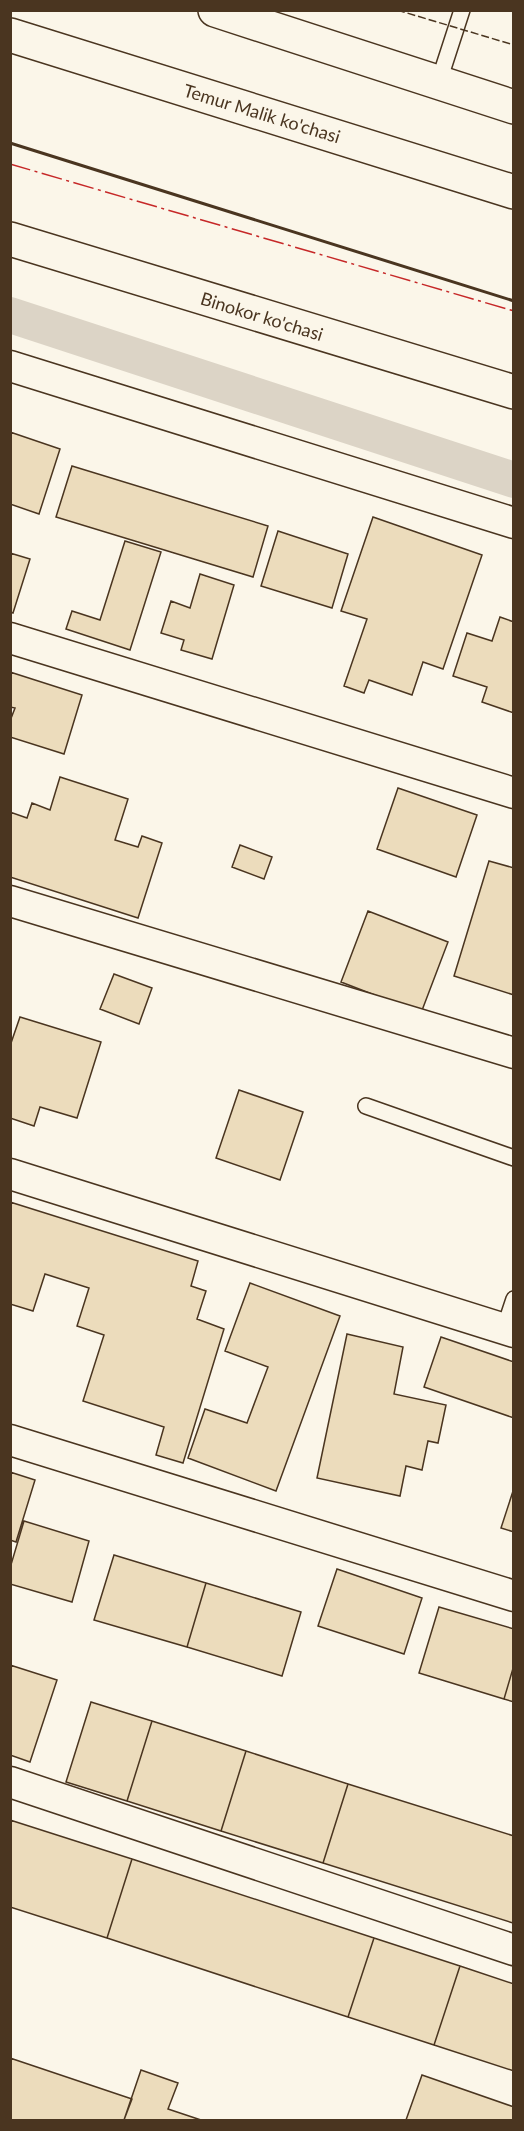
<svg xmlns="http://www.w3.org/2000/svg" width="524" height="2131" font-family="Lato,sans-serif">
<rect width="100%" height="100%" fill="#fbf6e9"/>
<g fill="none" stroke-linecap="round" stroke-linejoin="round">
<path stroke="#dcd4c6" stroke-width="36" d="M10 315 514 480"/>
</g>
<path fill="#ecdcbc" stroke="#4a3520" stroke-width="1.5" d="M10 432 60 449 39 514 10 504Z
M72 466 268 526 253 577 56 517Z
M373 517 482 555 443 669 423 662 412 695 369 680 364 693 344 686 367 619 341 611Z
M278 531 348 554 332 608 261 586Z
M125 541 161 552 130 650 66 629 72 611 100 620Z
M10 553 30 559 13 613 10 612Z
M200 574 234 585 212 659 181 650 184 640 161 633 171 601 190 608Z
M500 617 514 622V713L482 702 487 687 453 676 467 633 492 641Z
M10 672 82 695 64 754 10 737V721L15 708 10 707Z
M60 777 128 799 115 840 138 847 142 836 162 843 138 918 10 877V812L27 818 32 803 50 810Z
M398 788 477 815 456 877 377 849Z
M240 845 272 857 264 879 232 867Z
M489 861 514 868V995L454 976Z
M368 911 448 942 421 1013 341 982Z
M114 974 152 988 139 1024 100 1009Z
M20 1017 101 1042 77 1118 40 1107 34 1126 10 1118V1046Z
M239 1090 303 1112 280 1180 216 1158Z
M10 1202 198 1261 191 1286 206 1291 197 1319 224 1329 183 1463 156 1455 164 1427 83 1401 104 1335 77 1326 89 1288 45 1274 33 1311 10 1304Z
M250 1283 340 1316 276 1491 188 1458 205 1409 247 1423 268 1367 225 1351Z
M347 1334 403 1347 394 1394 446 1405 438 1443 428 1441 422 1470 406 1466 400 1496 317 1478Z
M441 1337 514 1362V1418L424 1387Z
M10 1472 35 1480 16 1542 10 1540Z
M514 1488V1532L501 1528Z
M24 1521 89 1541 72 1602 10 1584V1568Z
M114 1555 206 1583 187 1647 94 1620Z
M337 1569 422 1598 404 1654 318 1626Z
M206 1583 301 1612 282 1676 187 1647Z
M439 1607 514 1629V1665L504 1699 419 1673Z
M10 1665 57 1680 30 1762 10 1755Z
M514 1665V1702L504 1699Z
M91 1702 152 1721 127 1801 66 1782Z
M152 1721 246 1751 221 1831 127 1801Z
M246 1751 348 1784 323 1863 221 1831Z
M348 1784 514 1836 513 1923 323 1863Z
M10 1820 132 1859 107 1938 10 1907Z
M132 1859 374 1938 348 2017 107 1938Z
M374 1938 460 1966 434 2045 348 2017Z
M460 1966 514 1984V2071L434 2045Z
M10 2058 132 2099 124 2120H10Z
M141 2070 178 2083 168 2109 201 2120H124Z
M422 2075 514 2107V2120H406Z"/>
<g fill="none" stroke-linecap="round" stroke-linejoin="round">
<defs>
<path id="service" d="M438 84 462 10
M366 1106 514 1158
M504 1329 514 1299"/>
<path id="minor" d="M10 366 514 523
M10 638 514 793
M10 901 514 1053
M10 1174 514 1332
M10 1440 514 1596
M10 1782 514 1950"/>
<path id="secondary" d="M10 239 514 392"/>
<path id="trunk" d="M215 10 514 107
M10 35 514 192"/>
</defs>
<use href="#service" stroke="#4a3520" stroke-width="18"/>
<use href="#minor" stroke="#4a3520" stroke-width="33"/>
<use href="#secondary" stroke="#4a3520" stroke-width="36"/>
<use href="#trunk" stroke="#4a3520" stroke-width="36"/>
<use href="#service" stroke="#fbf6e9" stroke-width="15"/>
<use href="#minor" stroke="#fbf6e9" stroke-width="30"/>
<use href="#secondary" stroke="#fbf6e9" stroke-width="33"/>
<use href="#trunk" stroke="#fbf6e9" stroke-width="33"/>
<path stroke="#4a3520" stroke-width="1.5" stroke-dasharray="8 3" stroke-linecap="butt" d="M397 10 514 45"/>
<path stroke="#4a3520" stroke-width="3" d="M10 143 514 301"/>
<path stroke="#c62828" stroke-width="1.5" stroke-dasharray="21 4.5 3 4.5" stroke-linecap="butt" d="M10 164 514 311"/>
</g>
<g text-anchor="middle" dominant-baseline="central" stroke-width="4.5" stroke-linejoin="round" paint-order="stroke">
<g font-size="18" fill="#4a3520" stroke="#fbf6e9">
<text transform="translate(262 113) rotate(17)">Temur Malik ko'chasi</text>
<text transform="translate(262 316) rotate(17)">Binokor ko'chasi</text>
</g>
</g>
<rect width="524" height="2131" fill="none" stroke="#4a3520" stroke-width="24"/>
</svg>
